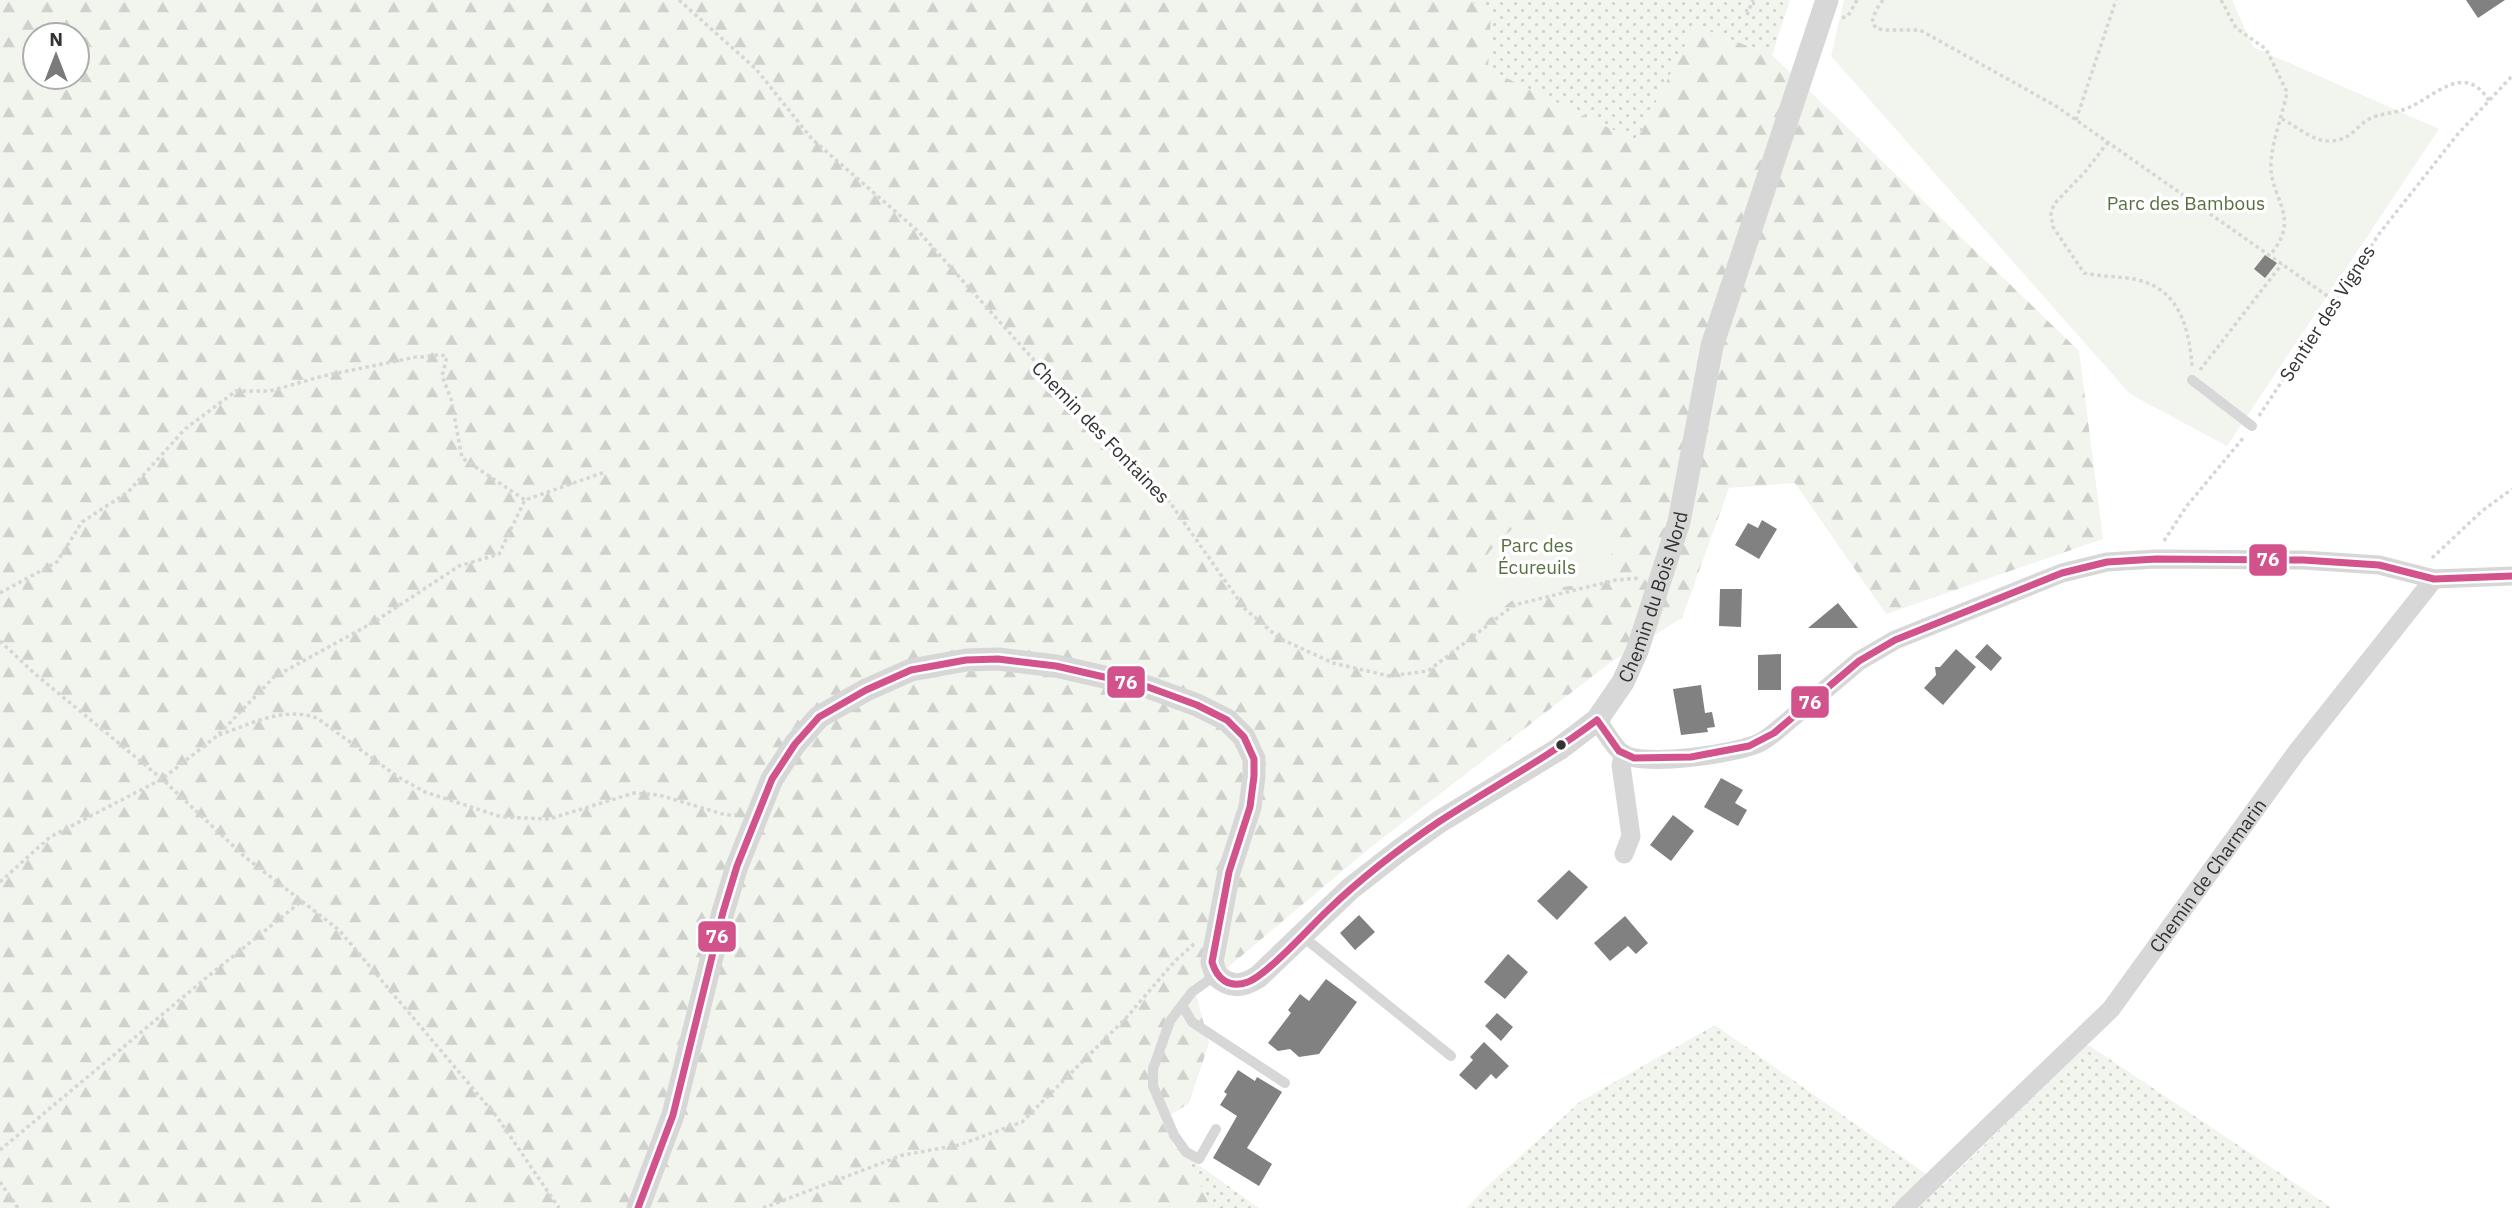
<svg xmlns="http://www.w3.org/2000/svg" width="2512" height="1208" font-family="'IBM Plex Sans',sans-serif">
<defs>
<pattern id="grass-dots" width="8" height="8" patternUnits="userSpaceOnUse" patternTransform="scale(1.75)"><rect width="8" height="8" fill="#f1f5ed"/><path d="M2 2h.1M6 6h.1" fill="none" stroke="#cfd2cc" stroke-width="1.8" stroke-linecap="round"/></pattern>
<pattern id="forest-firs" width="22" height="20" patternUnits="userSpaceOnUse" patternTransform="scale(1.75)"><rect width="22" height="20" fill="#f1f5ed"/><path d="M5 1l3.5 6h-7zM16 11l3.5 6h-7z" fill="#cfd2cc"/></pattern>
</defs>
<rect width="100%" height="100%" fill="#fff"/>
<path fill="url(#grass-dots)" d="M1468 0H1790L1772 55 1695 26 1636 141 1488 69 1491 12Z
M1715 1025 1943 1186 2087 1044 2332 1208H1467L1483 1190 1581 1101Z
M1186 1156 1259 1208H1212Z"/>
<path fill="url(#forest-firs)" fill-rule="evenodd" d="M0 0H1468L1491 12 1488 69 1636 141 1695 26 1772 55 2079 351 2103 539 1886 614 1795 483 1729 488 1682 618 1611 662 1371 847 1196 994 1209 1043 1189 1103 1162 1121 1174 1146 1186 1156 1212 1208H0ZM35 35H77V77H35Z"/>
<path fill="#f1f5ed" d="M1844 0H2232L2253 47 2439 129 2227 446 2130 394 1831 56Z
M1560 521 1599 527 1613 549 1604 576 1580 585 1535 590 1514 599 1470 634C1468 629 1466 623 1465 618 1461 587 1493 536 1522 524 1533 520 1549 522 1560 521Z"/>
<path fill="#818181" d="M2466 0H2505L2478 18Z
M2265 255 2277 263 2265 278 2254 269Z
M1762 520 1777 529 1759 559 1735 545 1748 523 1758 528Z
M1720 589H1742L1741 627 1719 626Z
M1838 603 1858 628H1808Z
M1987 644 2002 658 1991 671 1975 657Z
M1956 649 1976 667 1943 705 1924 688 1936 675 1935 667H1940Z
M1781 654V690H1758V655Z
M1701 685 1705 713 1712 712 1715 727 1707 728 1708 732 1681 735 1673 689Z
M1721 778 1743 790 1735 803 1747 810 1738 826 1704 807Z
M1673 815 1694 831 1671 861 1650 845Z
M1569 870 1588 887 1557 920 1537 901Z
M1359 915 1375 932 1355 950 1340 933Z
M1625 916 1648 943 1636 954 1628 946 1610 961 1594 943Z
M1508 954 1528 972 1505 999 1484 982Z
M1326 979 1357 1002 1319 1054 1299 1057 1290 1049 1278 1051 1268 1043 1291 1013 1288 1010 1300 994 1309 1001Z
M1497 1013 1513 1027 1501 1041 1485 1026Z
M1484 1042 1509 1066 1496 1079 1491 1074 1476 1090 1459 1075 1473 1060 1470 1057Z
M1238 1070 1255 1081 1257 1077 1282 1092 1247 1148 1272 1164 1259 1186 1213 1158 1237 1116 1220 1105 1227 1094 1224 1092Z"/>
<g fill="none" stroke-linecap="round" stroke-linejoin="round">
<path stroke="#d6d6d6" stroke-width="3.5" stroke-dasharray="3.5 3.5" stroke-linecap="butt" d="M679 0 756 69 812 139 919 232 1095 428 1164 494 1245 609 1279 638 1333 663 1389 676 1428 671 1514 605 1616 580 1641 578
M1883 0 1876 10 1872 22 1876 28 1883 30H1920L2056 106 2336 302
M2221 0 2236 28 2266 49 2287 92C2283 113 2272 142 2271 162 2269 200 2303 216 2270 255
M1747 15 1753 0
M1842 18 1848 16 1857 0
M2282 119C2297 126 2313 142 2330 141 2353 140 2355 126 2371 118 2383 113 2396 113 2408 108 2437 95 2465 61 2490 102
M2076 120 2116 0
M2108 142 2085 172 2054 204 2051 214 2053 227 2084 273C2101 277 2121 276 2138 280 2180 290 2189 329 2192 366
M2200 370 2282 264
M2259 416 2379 234 2457 135 2512 76
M2164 541 2186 507 2244 437
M2432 558 2482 511 2512 489
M0 593 57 562 82 522 128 492 185 429 236 391H270L323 376 416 357C427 358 439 352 447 357L442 376 451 399 462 458 525 500
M0 641 34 673 162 779 245 857 339 930 497 1117 559 1208
M219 735C251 724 283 706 317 718L398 777 425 792 502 817 549 819 634 793 659 795 726 815H736
M0 882 50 837 162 779 217 736 274 677 374 622 459 566 499 554 525 500 605 472
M0 1150 206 978 303 900
M0 1182 18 1208
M763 1208 903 1155 959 1145 1022 1122 1126 1018 1175 961 1195 943"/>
<path stroke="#d7d7d7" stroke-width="10" d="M2192 380 2252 426
M1302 936 1451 1056
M1216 975 1192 992 1170 1021 1153 1069V1086L1174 1135 1186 1152 1199 1159 1216 1129
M1182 1005 1192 1022 1285 1083"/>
<g stroke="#d7d7d7" stroke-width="19">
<path d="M1597 720C1605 730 1612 746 1623 754 1644 767 1738 754 1761 742 1765 740 1770 736 1774 733L1859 661 1895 640 2062 573 2107 562 2156 559 2303 560 2379 565 2434 579 2512 576"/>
<path d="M1624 754 1621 765 1631 836 1624 854"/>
<path id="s1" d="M1904 1208 2111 1009 2296 753 2434 579"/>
</g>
<path stroke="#d7d7d7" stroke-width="23" id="s2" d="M638 1208 673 1115 723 912 737 866 772 779 795 744 819 717 866 690 911 670 966 660 998 659 1056 666 1148 687 1197 705 1227 720 1244 737 1254 759V776L1250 807 1229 872 1212 962 1216 975C1230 988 1242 987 1258 977L1350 889 1400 850 1439 822 1559 749 1597 720 1623 682 1637 651 1679 522 1712 346 1827 0"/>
<defs>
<path id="bus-1" d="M1597 720 1619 751 1634 758 1691 757 1749 746 1774 733 1859 661 1895 640 2062 573 2107 562 2156 559 2303 560 2379 565 2434 579 2512 576
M638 1208 673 1115 723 912 737 866 772 779 795 744 819 717 866 690 911 670 966 660 998 659 1056 666 1148 687 1197 705 1227 720 1244 737 1254 759V776L1250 807 1229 872 1212 962C1217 979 1229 989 1248 982 1267 975 1310 927 1327 911 1361 878 1400 848 1440 821 1492 787 1547 758 1597 720"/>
</defs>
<use href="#bus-1" stroke="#fff" stroke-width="12"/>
<use href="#bus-1" stroke="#d2528b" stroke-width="7"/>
</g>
<circle fill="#333" stroke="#fff" stroke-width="2.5" cx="1561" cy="745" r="6"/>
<g text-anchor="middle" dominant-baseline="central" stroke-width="7" stroke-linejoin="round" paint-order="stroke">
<g font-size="19" fill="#56703f" stroke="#fff">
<text x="2186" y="203">Parc des Bambous</text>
<text x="1537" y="545">Parc des<tspan x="1537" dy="22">Écureuils</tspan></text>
</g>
<g font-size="19" fill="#333" stroke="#fff">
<text transform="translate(2327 313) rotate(-57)">Sentier des Vignes</text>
<text transform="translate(1101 432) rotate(46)">Chemin des Fontaines</text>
<text stroke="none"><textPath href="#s2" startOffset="1838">Chemin du Bois Nord</textPath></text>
<text stroke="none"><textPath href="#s1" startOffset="452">Chemin de Charmarin</textPath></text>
</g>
</g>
<g stroke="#fff" stroke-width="2.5">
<rect x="2248" y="543" width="40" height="34" rx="7" fill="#d2528b"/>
<rect x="1106" y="665" width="40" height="34" rx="7" fill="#d2528b"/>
<rect x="1790" y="685" width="40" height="34" rx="7" fill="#d2528b"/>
<rect x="697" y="920" width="40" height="33" rx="7" fill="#d2528b"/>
</g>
<g font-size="19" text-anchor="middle" font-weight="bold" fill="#fff">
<text x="2268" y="566">76</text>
<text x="1126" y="689">76</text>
<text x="1810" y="709">76</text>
<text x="717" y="943">76</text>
</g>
<g transform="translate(56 56)"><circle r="33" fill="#ffffff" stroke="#adadad" stroke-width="2"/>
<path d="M0-5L12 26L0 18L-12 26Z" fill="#7a7a7a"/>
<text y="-10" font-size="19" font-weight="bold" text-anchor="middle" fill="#333333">N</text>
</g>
</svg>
